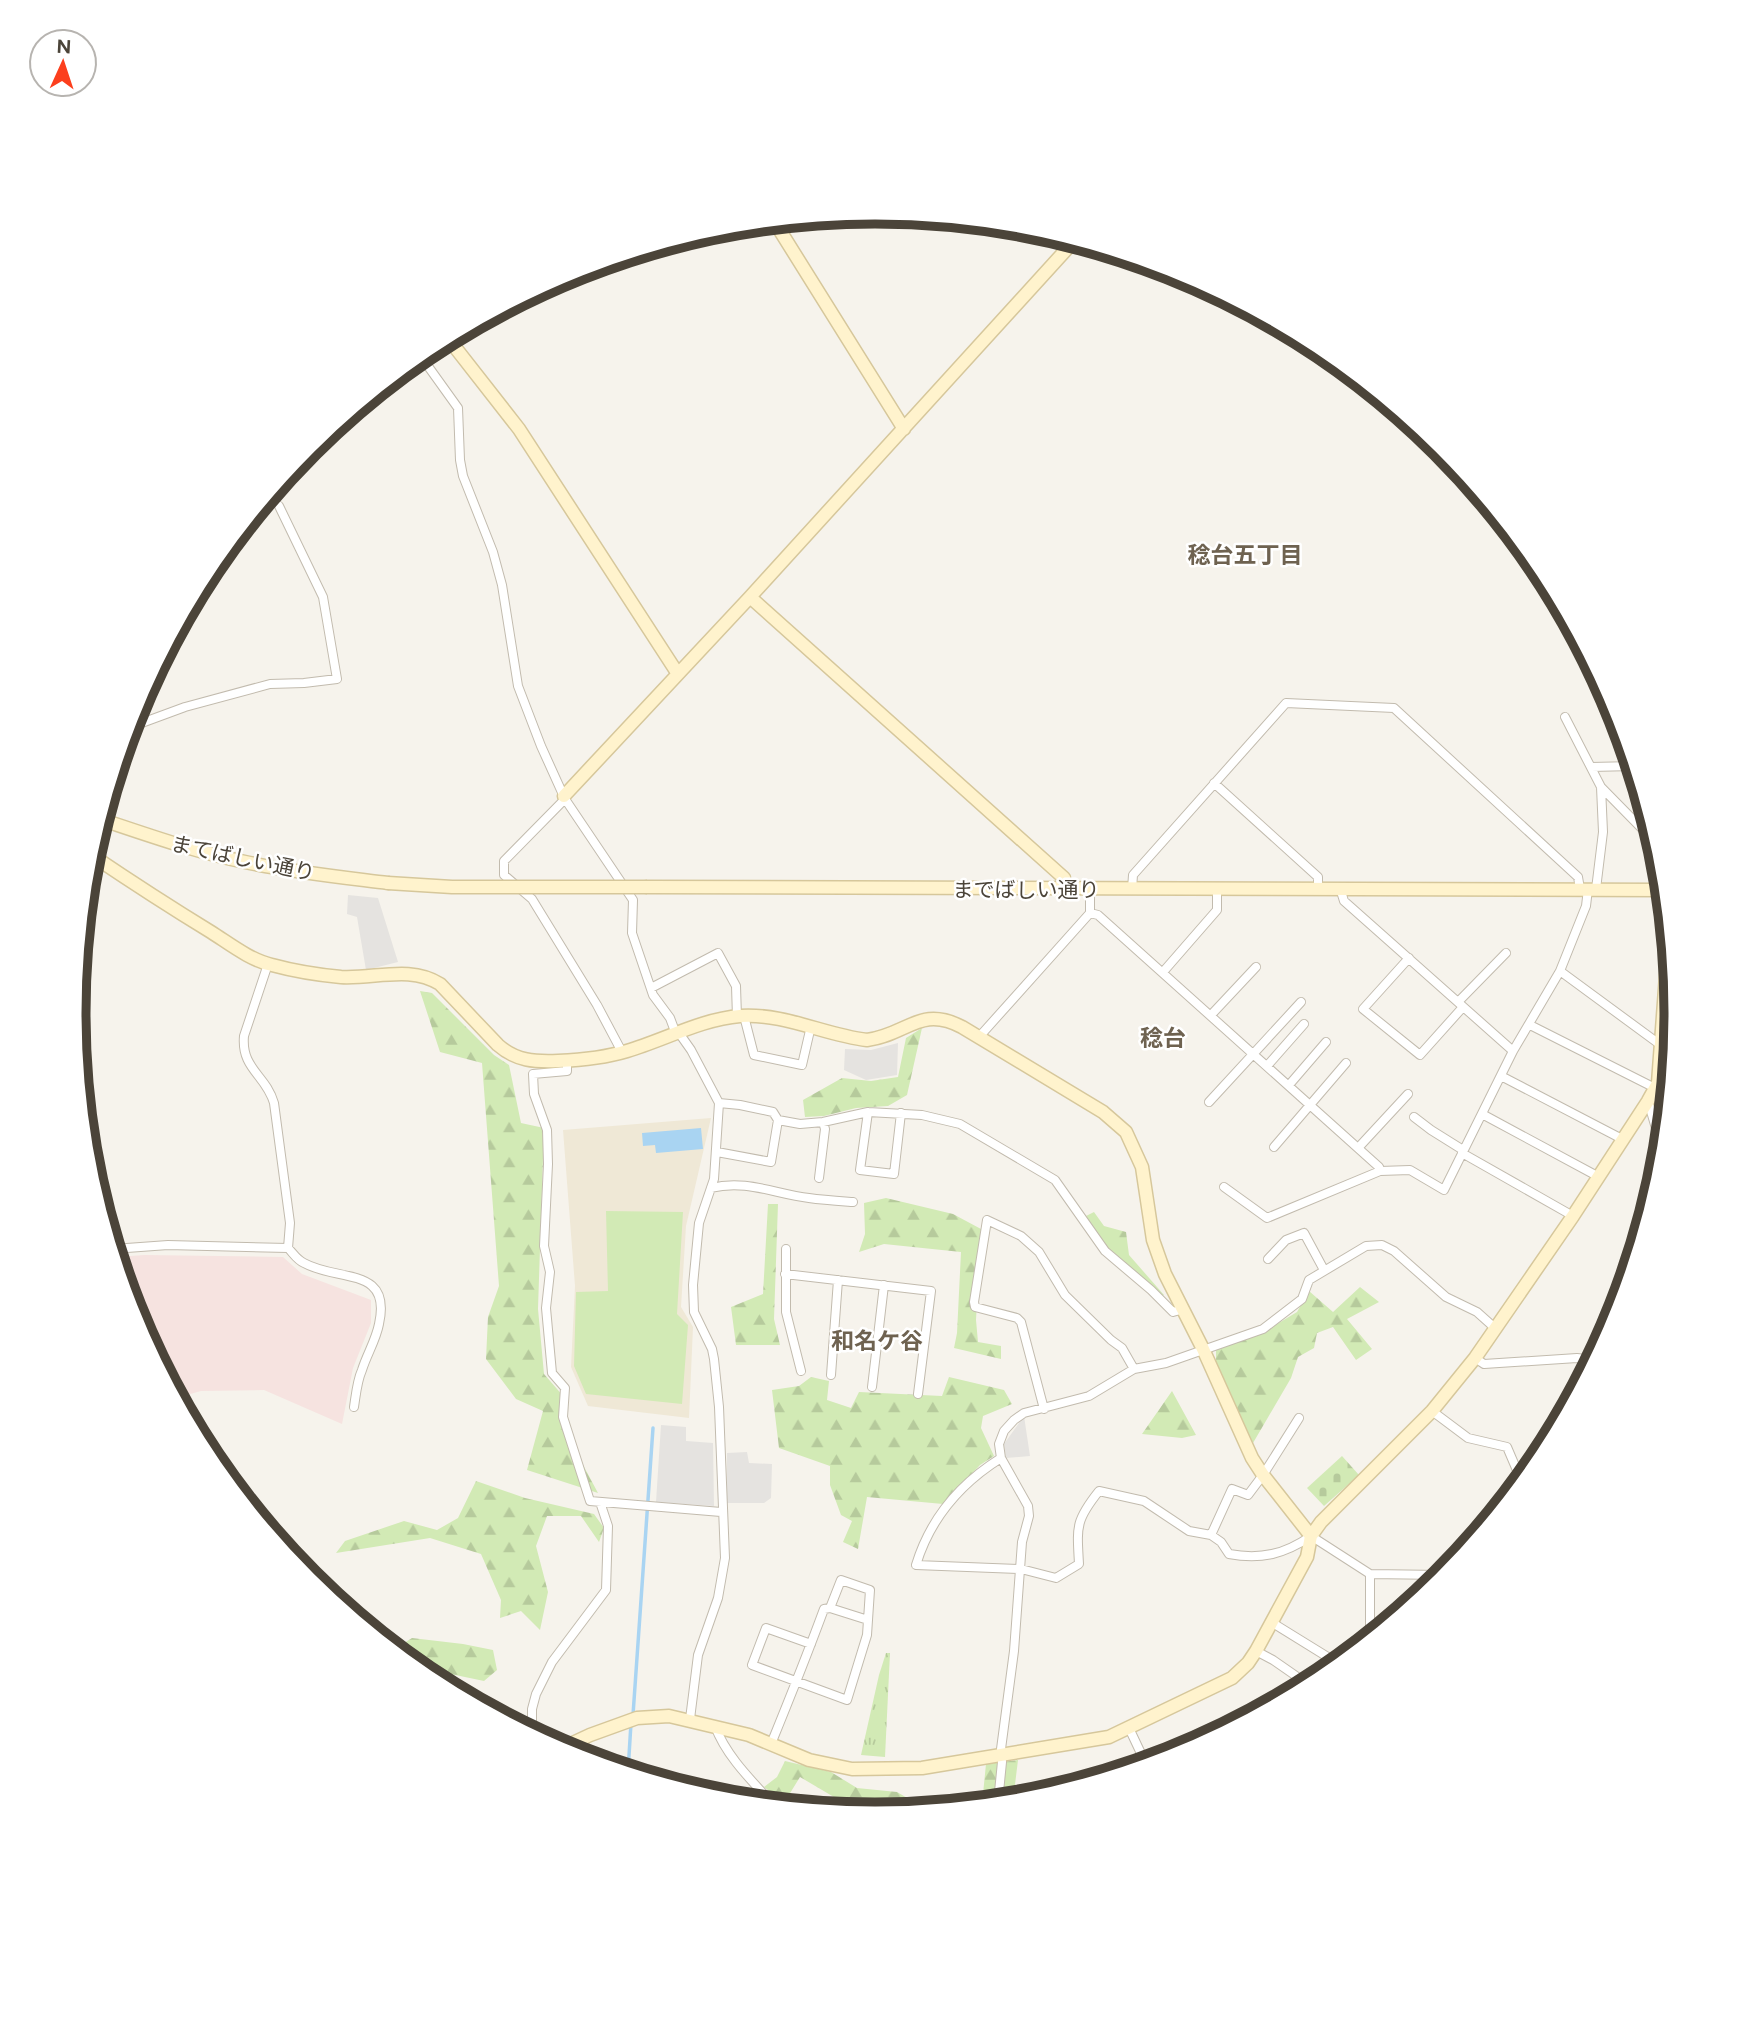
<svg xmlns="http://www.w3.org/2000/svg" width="1750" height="2026" font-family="Figtree,'Noto Sans JP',sans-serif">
<defs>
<pattern id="forest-firs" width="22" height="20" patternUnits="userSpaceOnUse" patternTransform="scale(1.75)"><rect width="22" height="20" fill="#d2eab5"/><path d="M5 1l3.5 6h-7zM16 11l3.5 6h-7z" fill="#b6ca9c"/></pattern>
<pattern id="cemetery-stones" width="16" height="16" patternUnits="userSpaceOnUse" patternTransform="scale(1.75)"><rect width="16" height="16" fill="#d2eab5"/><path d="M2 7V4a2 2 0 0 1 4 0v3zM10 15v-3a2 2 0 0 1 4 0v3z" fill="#b6ca9c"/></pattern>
<pattern id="park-tufts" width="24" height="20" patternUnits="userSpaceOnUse" patternTransform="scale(1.75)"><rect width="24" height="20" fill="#d2eab5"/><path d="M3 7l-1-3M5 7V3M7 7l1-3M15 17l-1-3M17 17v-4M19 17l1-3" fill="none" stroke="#b6ca9c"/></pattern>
</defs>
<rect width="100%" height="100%" fill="#f6f3ec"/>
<path fill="#efe8d6" d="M711 1118 686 1226 681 1307 693 1327 689 1418 588 1406 571 1367 575 1286 563 1130Z"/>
<path fill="#f6e3e0" d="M145 1255 283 1257 302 1274 371 1300V1323L353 1368 342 1424 264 1390 201 1391 176 1398 134 1319 116 1257Z"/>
<path fill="#d2eab5" d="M606 1211 683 1212 677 1314 688 1325 682 1404 586 1394 574 1366 576 1292 608 1291Z"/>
<path fill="url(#forest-firs)" d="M420 991 432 993 494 1055 509 1065 521 1123 544 1128 538 1309 544 1374 564 1397 559 1420 598 1493 527 1470 543 1411 516 1399 486 1359 488 1317 499 1286 482 1063 440 1052Z
M922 1028 907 1095 888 1106 856 1108 824 1116 805 1117 803 1100 842 1078 871 1081 898 1077 906 1038Z
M886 1198 953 1214 981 1229 976 1320 978 1342 1001 1346V1359L954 1348 957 1333 961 1252 884 1244 859 1252 865 1234 864 1203Z
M768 1204H778L774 1319 780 1345H736L731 1307 763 1294Z
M1094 1212 1104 1226 1126 1232 1129 1255 1164 1295 1161 1296 1108 1249 1086 1216Z
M1360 1287 1379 1302 1347 1319 1372 1349 1356 1360 1333 1327 1317 1333 1314 1348 1298 1357 1291 1378 1253 1443 1216 1366V1350L1264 1332 1297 1312 1309 1291 1333 1312Z
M811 1377 829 1381 827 1400 851 1408 859 1392 942 1396 949 1377 1004 1390 1012 1404 983 1416 981 1428 994 1456 980 1465 943 1504 867 1497 858 1549 843 1542 852 1521 841 1515 830 1485V1466L779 1448 772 1390 799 1386Z
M1172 1391 1196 1435 1182 1438 1142 1434Z
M476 1481 525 1498 594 1514 604 1528 599 1542 581 1516H547L536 1546 548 1592 540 1630 521 1611 500 1618 501 1600 481 1554 430 1538 336 1553 345 1541 404 1521 437 1530 458 1518Z
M412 1638 463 1644 493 1650 497 1670 484 1681 441 1672 415 1662 411 1664 393 1650Z
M1018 1760 1013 1801 1000 1802 1001 1797 983 1794 986 1764Z
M785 1761 831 1772 857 1788 897 1792 926 1809 875 1814 861 1813 800 1777 784 1803 764 1787 777 1777Z"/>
<path fill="url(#cemetery-stones)" d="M1342 1456 1359 1475 1324 1506 1307 1488Z"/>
<path fill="url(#park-tufts)" d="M886 1653H890L885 1757 861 1755 879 1675Z"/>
<path fill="#e5e3e0" d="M348 895 378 898 398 962 366 970 357 917 347 914Z
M898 1043 897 1075 866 1080 844 1070 845 1049 871 1050Z
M1024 1416 1030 1456 1006 1458 1004 1444Z
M661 1425 686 1427V1441L713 1443 714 1506 656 1502Z
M747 1452 749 1463 772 1464 771 1498 764 1503H727V1453Z"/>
<path fill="#a9d4f2" d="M701 1128 703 1149 656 1153 655 1145 643 1146 642 1133Z"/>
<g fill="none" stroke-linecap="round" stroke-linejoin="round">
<path stroke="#a9d4f2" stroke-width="3.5" d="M633 1715 653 1428
M628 1772 631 1723"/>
<defs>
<path id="street" d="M420 355 458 408 460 460 463 476 493 552 502 585 518 686 541 746 565 799 504 861V875L532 899 597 1005 622 1052
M1565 717 1601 787 1603 832 1596 889
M128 728 185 707 270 684 304 683 337 679 323 597 279 506
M1591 767 1634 766
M1214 783 1318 877V888
M1601 787 1657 844
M565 799 633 900 632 933 653 995 670 1018 676 1034
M1340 888 1344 901 1513 1051
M1090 889V913L1098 915 1379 1167 1380 1171 1410 1170 1444 1190 1513 1051 1560 971 1586 906 1588 889
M1132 889 1133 875 1286 703 1394 708 1578 877 1580 889
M1409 958 1363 1009 1420 1055 1463 1007
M1560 971 1662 1046
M1163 972 1217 910V888
M651 988 718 953 736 986 737 1017
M1458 1002 1506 953
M1211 1015 1256 967
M744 1016 754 1055 802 1065 811 1026
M1530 1025 1655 1088
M679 1033 691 1050 719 1103 714 1179 699 1223 693 1285 694 1312 712 1349 714 1359 719 1407 725 1558 718 1598 698 1655 690 1719
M979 1037 1090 913
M567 1061V1071L533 1074 534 1094 547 1130 548 1164 544 1246 550 1272 546 1308 552 1373 565 1388 563 1417 590 1501 721 1512
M1267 1066 1304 1024
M1501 1076 1624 1140
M1658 1083 1670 1075
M1289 1085 1326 1042
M1648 1101 1663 1152
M1209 1102 1301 1002
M719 1103 740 1105 773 1112 778 1120 800 1124 823 1122 868 1112 922 1115 960 1124 1055 1180 1105 1251 1151 1290 1173 1312 1184 1309
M868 1112 860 1170 894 1174 901 1113
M1482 1114 1599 1177
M1414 1117 1431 1130 1463 1150
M1274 1147 1346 1063
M1358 1148 1408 1094
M717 1152 771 1162 778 1120
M1462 1153 1573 1216
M819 1178 825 1129 823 1122
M1224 1187 1267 1218 1380 1171
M711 1188C746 1179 775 1194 809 1198 823 1200 839 1201 853 1202
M288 1248C293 1253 297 1260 304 1263 338 1282 392 1266 379 1324 376 1340 367 1354 362 1370 357 1381 356 1394 354 1407
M113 1249 168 1245 288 1248 290 1223 274 1103C266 1075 241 1069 244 1036L268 964
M786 1249V1312L801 1371
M1268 1259 1286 1240 1304 1233 1324 1270
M785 1274 931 1291 918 1394
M1475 1358 1484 1364 1577 1358 1594 1360
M831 1375 838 1280
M872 1387 884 1285
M1044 1409 1021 1322 1017 1318 975 1307 974 1302 987 1220 1021 1236 1039 1252 1065 1295 1111 1340 1122 1348 1134 1369
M1432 1411 1468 1438 1507 1447 1522 1482
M1001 1458C961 1483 930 1519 916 1565L1021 1569 1056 1578 1079 1564C1077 1527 1075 1521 1099 1491L1144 1501 1189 1531 1211 1535 1221 1542 1229 1554C1261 1560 1285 1554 1311 1536L1370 1574 1442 1575 1446 1564 1459 1558
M1211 1535 1232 1489 1248 1495 1263 1475 1299 1418
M1370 1574V1638
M830 1608 868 1620
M1271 1622 1339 1664
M1256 1651 1273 1660 1309 1685
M715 1726C726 1756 752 1781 773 1804
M1129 1728 1146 1764
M532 1734V1709L536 1694 552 1662 606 1590 608 1526 600 1502
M771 1744C789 1700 807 1655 824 1609L830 1608 841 1580 870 1590 867 1635 847 1700 752 1665 766 1628 811 1644
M998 1802 1002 1762 1001 1749 1014 1651 1022 1542 1029 1516 1028 1506 1001 1458 999 1444 1004 1431 1014 1420 1024 1413 1089 1396 1134 1369 1166 1363 1263 1329 1302 1299 1309 1280 1366 1246 1382 1245 1394 1251 1446 1297 1477 1312 1496 1329"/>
<path id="secondary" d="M774 221 904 429
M1241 304C1267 326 1301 346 1333 357
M447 337 519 429 678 674
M750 597 1064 878V889
M564 796 750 597 1075 240
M100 819C148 835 196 852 245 862 292 872 340 877 388 883
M90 854C130 881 170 907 211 932 230 944 250 960 272 965 294 971 319 975 341 977 375 979 410 965 440 984L498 1045C516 1061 535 1062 558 1061 582 1060 604 1058 627 1051 664 1040 702 1019 740 1016 785 1013 824 1035 867 1040 907 1035 920 1005 962 1027L1103 1112 1126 1132 1142 1167 1153 1240 1165 1274 1203 1349 1252 1458 1263 1475 1311 1536
M647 887 1664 890
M560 1749 590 1735 637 1718 669 1716 749 1735 809 1760 852 1769 922 1768 1109 1737 1232 1678 1248 1663 1256 1651 1307 1557 1311 1536 1321 1522 1432 1411 1475 1358 1573 1216 1648 1101 1658 1083 1669 935"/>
</defs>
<use href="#street" stroke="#c2bbae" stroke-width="10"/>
<use href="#secondary" stroke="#d6c79b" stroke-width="15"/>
<use href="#street" stroke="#fff" stroke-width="8"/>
<use href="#secondary" stroke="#fff3cd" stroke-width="12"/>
<defs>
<path id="secondary-bridge" d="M388 883 452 887H647"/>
</defs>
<use href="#secondary-bridge" stroke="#d6c79b" stroke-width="15" stroke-linecap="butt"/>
<use href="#secondary-bridge" stroke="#fff3cd" stroke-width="12"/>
</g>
<g text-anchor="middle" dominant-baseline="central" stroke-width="5" stroke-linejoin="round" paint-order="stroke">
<g font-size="21" fill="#4b4439" stroke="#fff">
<text transform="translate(243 858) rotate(12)">まてばしい通り</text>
<text x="1026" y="889">までばしい通り</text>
</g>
<g font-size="23" font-weight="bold" fill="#6e6250" stroke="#fff">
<text x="1245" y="555">稔台五丁目</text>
<text x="1163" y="1038">稔台</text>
<text x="877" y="1341">和名ケ谷</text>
</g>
</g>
<path d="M0 0H1750V2026H0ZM86 1013a789 789 0 1 1 1578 0a789 789 0 1 1-1578 0Z" fill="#fff" fill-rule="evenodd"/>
<path fill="none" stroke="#4b4439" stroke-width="9" d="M86 1013a789 789 0 1 1 1578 0a789 789 0 1 1-1578 0Z"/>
<g transform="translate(63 63) rotate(3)"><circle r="33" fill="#ffffff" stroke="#b7b4b0" stroke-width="2"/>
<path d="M0-5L12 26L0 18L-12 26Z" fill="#fc3f1d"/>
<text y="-10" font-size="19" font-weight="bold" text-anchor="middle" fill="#4b4439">N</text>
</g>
</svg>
